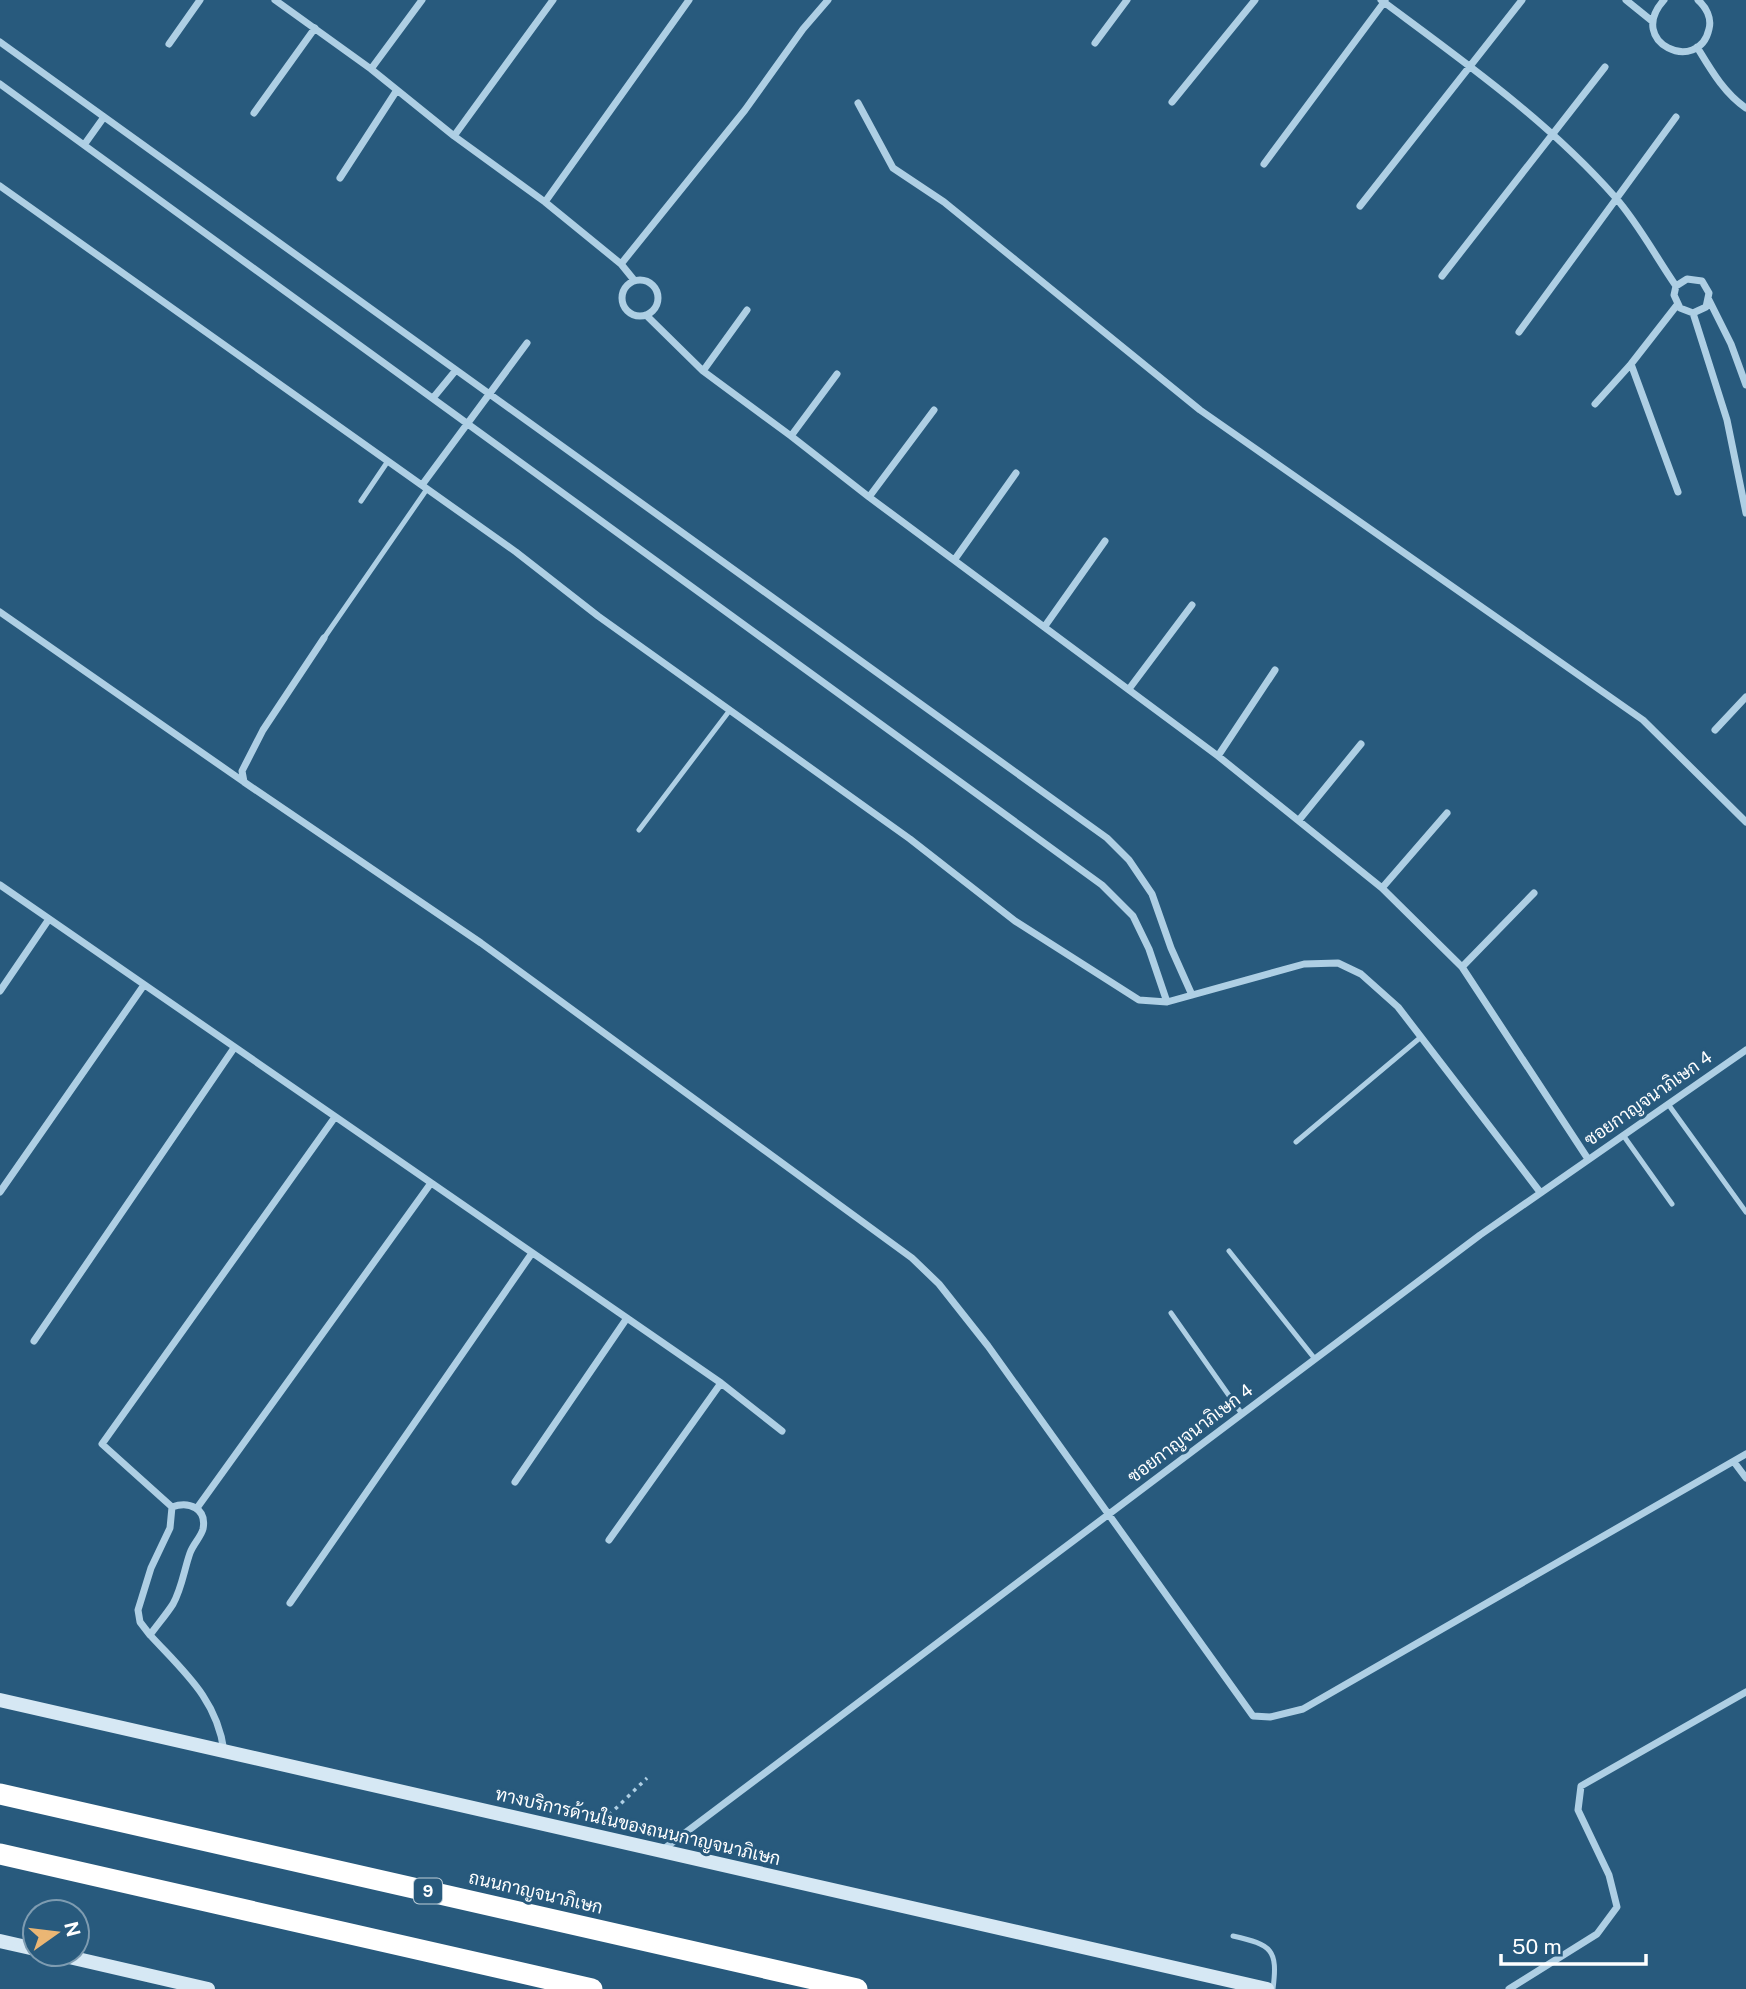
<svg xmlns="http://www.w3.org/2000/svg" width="1746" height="1989" font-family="'Public Sans',Sarabun,sans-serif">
<rect width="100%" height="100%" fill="#285a7d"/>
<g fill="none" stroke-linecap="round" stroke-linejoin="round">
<path stroke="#aecfe4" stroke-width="3.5" stroke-dasharray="3.5 5" stroke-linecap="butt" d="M603 1821 647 1778"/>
<path stroke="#aecfe4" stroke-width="5" d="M361 501 388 461
M324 638 427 489
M639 830 730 710
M1668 1104 1746 1212
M1623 1135 1672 1204
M1296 1142 1421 1037
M1229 1251 1315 1359
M1171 1313 1242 1414
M1233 1936C1272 1945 1278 1949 1273 1989"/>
<path stroke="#aecfe4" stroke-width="7" d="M275 0 371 69 454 136 545 202 621 264 745 110 803 29 828 0
M1381 0C1463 61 1547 120 1615 197 1638 223 1656 257 1676 286
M1626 0 1652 21
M1664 0C1625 43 1699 75 1709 29 1712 18 1706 7 1698 0
M0 42 1107 838 1129 860 1152 894 1171 948 1192 995
M1095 43 1127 0
M169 44 200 0
M1697 47C1711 70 1724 93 1746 108
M371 69 422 0
M0 84 1102 885 1133 916 1149 949 1167 1002
M1172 102 1255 0
M858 103 893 168 944 202 1200 410 1643 720 1746 822
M254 113 315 28
M454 136 553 0
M84 145 104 117
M1264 164 1385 1
M340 178 397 90
M0 186 516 552 598 616 910 839 1015 921 1139 1000 1167 1002 1304 964 1338 963 1361 974 1398 1007 1540 1192
M545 202 689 0
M1360 206 1522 0
M621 264 634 280
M1442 276 1605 67
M1687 279 1702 281 1709 293 1706 307 1693 313 1680 308 1674 295 1676 286Z
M622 298a18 18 0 1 1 36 0a18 18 0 1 1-36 0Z
M1709 300 1731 344 1746 385
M1693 313 1727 420 1746 513
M646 315 703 371 791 436 869 497 1218 756 1382 888 1462 967 1588 1159
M1519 332 1676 117
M1631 364 1678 492
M703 371 747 310
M433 398 456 370
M1595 404 1631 364 1677 305
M791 436 837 374
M422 485 527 343
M869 497 934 410
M955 559 1016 473
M0 612 244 782
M1045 626 1105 541
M324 638 263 730 242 771 244 782 481 943 912 1258 939 1284 988 1346 1253 1716 1270 1717 1303 1709 1746 1454
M1129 689 1192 605
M1715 730 1746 697
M1218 756 1275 670
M1299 820 1361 744
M0 885 721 1383 782 1431
M1382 888 1447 813
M1462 967 1534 893
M0 991 49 919
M0 1192 144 985
M34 1341 234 1048
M1734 1462 1746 1478
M515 1482 627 1318
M172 1507 102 1444 335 1117
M172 1507C189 1501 207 1508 203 1529 201 1537 193 1544 190 1553 184 1570 182 1588 173 1604 166 1615 157 1625 150 1635 184 1672 217 1699 224 1751
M197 1508 431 1183
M609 1540 721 1383
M290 1603 532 1253
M150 1635 140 1622 138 1610 151 1568 170 1528 172 1507
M661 1851 1480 1235 1746 1050
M1509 1989 1597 1934 1617 1907 1609 1875 1578 1810 1581 1786 1746 1692"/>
<path stroke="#d6e8f4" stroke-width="14" d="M0 1700 1267 1989
M0 1941 35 1949
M56 1954 208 1989"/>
<path stroke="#fff" stroke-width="21" d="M0 1794 857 1989
M0 1854 592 1989"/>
</g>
<g text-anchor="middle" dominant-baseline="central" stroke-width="6" stroke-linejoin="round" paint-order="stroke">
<rect fill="#285a7d" stroke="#beced8" stroke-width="2" x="414" y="1878.5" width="28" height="25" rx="5"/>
<g font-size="16" font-weight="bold" fill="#fff">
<text x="428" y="1891">9</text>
</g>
<g font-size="18" fill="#fff" stroke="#285a7d">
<text transform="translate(1648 1098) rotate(-35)">ซอยกาญจนาภิเษก 4</text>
<text transform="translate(1190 1433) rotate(-37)">ซอยกาญจนาภิเษก 4</text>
<text transform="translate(638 1826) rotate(13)">ทางบริการด้านในของถนนกาญจนาภิเษก</text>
<text transform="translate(536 1892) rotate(13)">ถนนกาญจนาภิเษก</text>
</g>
</g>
<g transform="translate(56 1933) rotate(76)"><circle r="33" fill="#285a7d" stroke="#7e9cb1" stroke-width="2"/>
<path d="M0-5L12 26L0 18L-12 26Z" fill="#ebb674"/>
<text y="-10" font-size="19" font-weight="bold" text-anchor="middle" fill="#ffffff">N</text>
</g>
<path d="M1501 1954v10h145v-10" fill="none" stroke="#ffffff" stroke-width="3.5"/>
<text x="1512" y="1954" font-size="21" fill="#ffffff" stroke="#285a7d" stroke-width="5" paint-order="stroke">50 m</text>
</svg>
